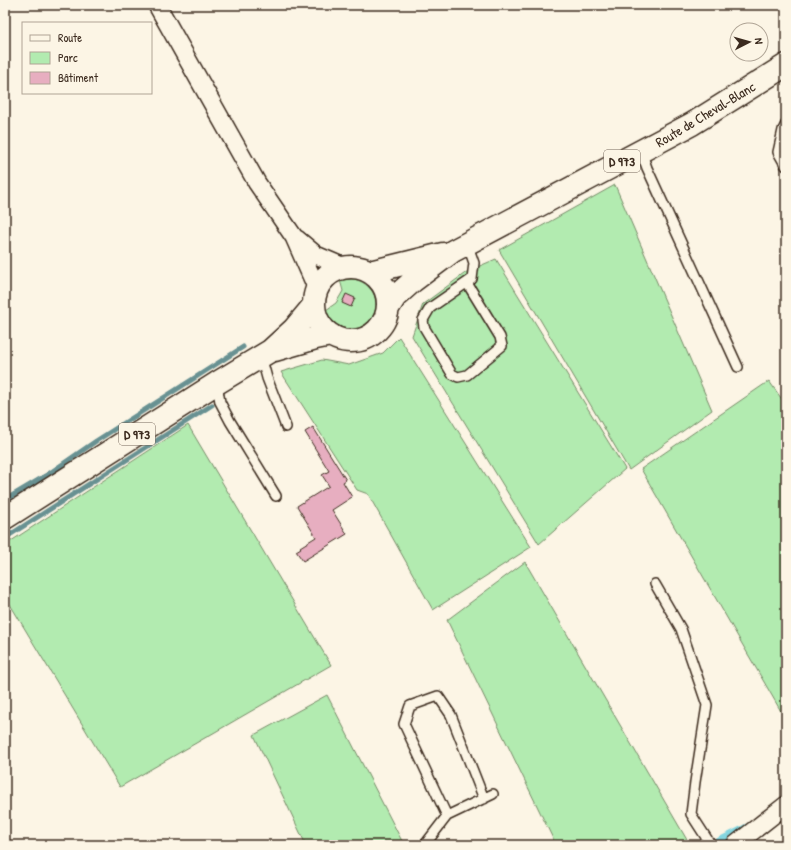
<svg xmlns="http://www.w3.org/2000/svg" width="791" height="850" font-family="'Patrick Hand',sans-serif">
<rect width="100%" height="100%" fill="#fcf5e5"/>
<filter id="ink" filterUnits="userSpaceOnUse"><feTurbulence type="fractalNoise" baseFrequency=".025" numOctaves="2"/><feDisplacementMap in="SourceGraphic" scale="8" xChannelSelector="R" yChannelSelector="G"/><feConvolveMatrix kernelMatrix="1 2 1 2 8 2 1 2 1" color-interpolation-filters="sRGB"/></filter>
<g filter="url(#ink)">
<path fill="#b2ebb0" stroke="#768a67" d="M615 185 712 410 629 470 499 250Z
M496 259 625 469 539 544 412 336 423 304 468 271Z
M354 279C392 289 375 339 343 328 334 325 329 318 326 310L336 303 343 291 340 280Z
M399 337 531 547 433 610 368 494 357 490 281 372 322 360 349 365 383 353Z
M769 381 786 405V720L641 469Z
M188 425 331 665 120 787 5 596V545Z
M525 562 690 845H556L447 620Z
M327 695 404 845H306L254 735Z"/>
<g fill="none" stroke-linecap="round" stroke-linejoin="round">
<path stroke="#679192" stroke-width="5" d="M5 500 47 475 96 441 243 347
M5 538 212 405"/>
<path stroke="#84d5df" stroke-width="17" d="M722 845 748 832"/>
</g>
<path fill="#e7aec0" stroke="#3b2a1e" d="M346 294 355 298 351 307 342 303Z
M313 427 346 480 343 482 352 497 332 510 347 534 303 561 296 551 301 548 300 547 316 537 297 506 329 486 322 475 329 471 305 432Z"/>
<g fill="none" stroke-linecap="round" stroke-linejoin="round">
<defs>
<path id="lane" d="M786 124 783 130 778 152 786 166
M641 151 647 168 738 367
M467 283 500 337 502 346 467 375 458 377 452 374 424 327 423 320 430 308 472 279 474 263 467 243
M261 356 267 378 286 427
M217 384 220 402 230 421 276 496
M655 584 681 629 707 705 695 782 691 814 711 845
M447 816 404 724 410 706 438 696 451 715 484 799
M429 845 427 842 447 816 493 794"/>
<path id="street" d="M157 5 257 183 294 237 317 289
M297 239 316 255 344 267
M735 845 786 805"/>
<path id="primary" d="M314 304a37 37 0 1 1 74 0a37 37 0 1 1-74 0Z
M370 272 443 254
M388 308 395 297 413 281 453 251 692 124 786 65
M275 350 316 338 331 335
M5 518 217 383 270 351 294 329 314 305"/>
</defs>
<use href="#lane" stroke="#3b2a1e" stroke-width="12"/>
<use href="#street" stroke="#3b2a1e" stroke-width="20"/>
<use href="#primary" stroke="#3b2a1e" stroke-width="25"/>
<use href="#lane" stroke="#fcf5e5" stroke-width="9"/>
<use href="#street" stroke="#fcf5e5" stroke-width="17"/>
<use href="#primary" stroke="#fcf5e5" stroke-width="22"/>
</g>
</g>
<g text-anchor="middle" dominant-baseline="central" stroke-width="3" stroke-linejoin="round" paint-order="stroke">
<g fill="#fcf5e5" stroke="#75675a" stroke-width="1">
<rect x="604" y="150" width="36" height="22" rx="3"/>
<rect x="119" y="423" width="36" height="22" rx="3"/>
</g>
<g font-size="13" font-weight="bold" fill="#3b2a1e">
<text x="622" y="161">D 973</text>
<text x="137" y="434">D 973</text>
</g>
<g font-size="14" fill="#3b2a1e" stroke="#fcf5e5">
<text transform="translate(705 114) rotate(-31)">Route de Cheval-Blanc</text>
</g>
</g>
<rect width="791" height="850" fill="none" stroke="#fcf5e5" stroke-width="20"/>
<rect x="10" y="10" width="771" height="830" fill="none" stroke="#3b2a1e" stroke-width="1.5" filter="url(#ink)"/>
<rect x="22" y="22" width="130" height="72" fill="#fcf5e5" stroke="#afa495"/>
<rect x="30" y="35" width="20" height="6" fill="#fcf5e5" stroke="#afa495"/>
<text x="58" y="42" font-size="12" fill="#3b2a1e">Route</text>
<rect x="30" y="52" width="20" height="12" fill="#b2ebb0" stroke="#afa495"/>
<text x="58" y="62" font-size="12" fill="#3b2a1e">Parc</text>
<rect x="30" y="72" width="20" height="12" fill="#e7aec0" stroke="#afa495"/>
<text x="58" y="82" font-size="12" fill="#3b2a1e">Bâtiment</text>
<g transform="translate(749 42) rotate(84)"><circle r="19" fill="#fcf5e5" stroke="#afa495"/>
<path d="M0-3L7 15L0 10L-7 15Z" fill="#3b2a1e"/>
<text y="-6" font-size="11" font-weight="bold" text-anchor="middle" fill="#3b2a1e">N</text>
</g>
</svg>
